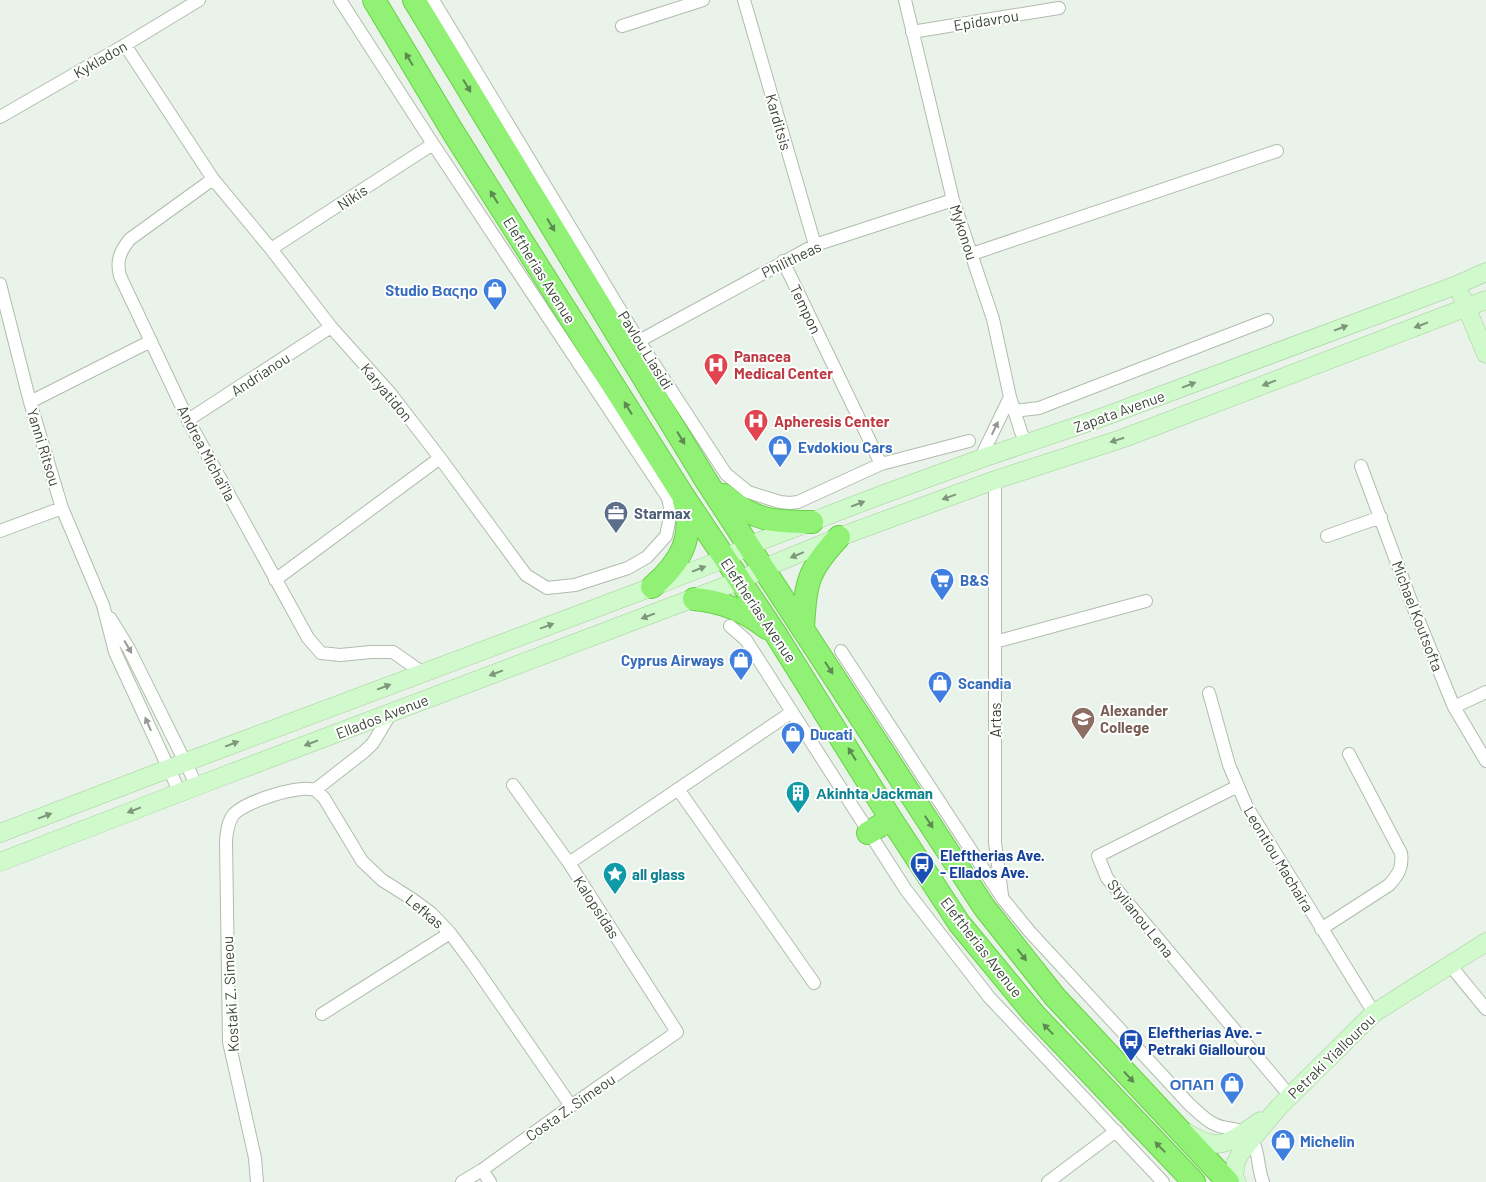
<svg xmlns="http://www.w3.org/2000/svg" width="1486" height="1182" font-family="Barlow,sans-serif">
<rect width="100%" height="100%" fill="#eaf3e9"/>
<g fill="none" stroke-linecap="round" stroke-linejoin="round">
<defs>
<path id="street" d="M433 0 639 341 726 474 748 492 780 502 790 503 798 502 881 464 969 441
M744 0 815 245
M905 0 953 200 993 319 1010 397 1021 432 1027 443
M622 26 703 0
M912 32 1059 8
M125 45 213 179 271 249 331 327 390 393 440 458 526 575 547 588 575 585 628 568 647 557 666 536 671 512 668 498 433 144 340 0
M0 117 125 45 199 0
M213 179 130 239C120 251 116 261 120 276L188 420 308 638 321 653 340 655 371 652H393L423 673
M271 249 433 144
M972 254 1277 151
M783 261 881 464
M0 284 30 402 62 508 103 605 115 652 180 793
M639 341 815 245 953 200
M30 402 151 341
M1014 411 1039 408 1267 320
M188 420 331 327
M980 459 1010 397
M1361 466 1414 609 1454 707 1486 761
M995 480V843L1002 895
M0 531 62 508
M1327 536 1381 517
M275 580 440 458
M110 618 129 649 197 786
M730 626 746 640 906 890 989 997 1163 1182
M995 642 1146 601
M841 651 1003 899 1030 932 1189 1104C1197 1111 1204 1119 1214 1124 1230 1132 1243 1124 1254 1144 1259 1155 1258 1170 1263 1182
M1209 693 1229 765 1247 807 1374 1013
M1454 707 1486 692
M1238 786 1098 856 1107 878 1290 1096
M678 789 814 983
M315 790 365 751 373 743 391 713
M569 863 792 712
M1321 929 1389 885C1399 874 1403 867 1401 853L1349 754
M1450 965 1486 1009
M322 1014 450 933
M482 1170 490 1182
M257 1182 255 1158 229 1042 226 840C227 831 228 821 234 814 245 802 299 784 315 790 318 792 322 796 324 798L362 861 382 880 412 899 431 913 450 933 473 964 571 1106
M462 1182 482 1170 571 1106 677 1032 569 863 513 785
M1048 1182 1116 1131"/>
<path id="secondary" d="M1462 297 1486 354
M0 833 186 762 652 587 724 559 750 545 884 494 980 459 1095 420 1457 285 1486 272
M0 862 197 786 739 581 764 568 839 537 995 480 1124 438 1486 300
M1188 1133C1220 1155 1233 1140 1260 1121
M1237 1182 1234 1176 1236 1162 1240 1154 1251 1140 1279 1107 1374 1013 1486 942"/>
<path id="highway" d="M374 0 453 132 682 494 777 636 891 819 959 923 1034 1014 1194 1182
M414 0 707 482 984 907 1055 997 1228 1182
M724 495C754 521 774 522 812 522
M652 587C680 563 695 538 684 501
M694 599C721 601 745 611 767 628
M803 627C806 582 807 571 839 537
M868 833 891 819"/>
</defs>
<use href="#street" stroke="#b0bdac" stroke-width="14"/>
<use href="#secondary" stroke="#a3ce9c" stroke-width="19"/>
<use href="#highway" stroke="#68d046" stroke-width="24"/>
<use href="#street" stroke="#fff" stroke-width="12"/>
<use href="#secondary" stroke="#d1facc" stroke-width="18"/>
<use href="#highway" stroke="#90f175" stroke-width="22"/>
</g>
<defs><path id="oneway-solid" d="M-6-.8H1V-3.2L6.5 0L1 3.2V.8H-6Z" transform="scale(1.25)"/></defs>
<g fill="#5d8a50">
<use href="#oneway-solid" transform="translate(409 59) rotate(-121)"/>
<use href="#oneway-solid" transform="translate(467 86) rotate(59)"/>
<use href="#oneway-solid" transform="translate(494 197) rotate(-122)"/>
<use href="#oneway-solid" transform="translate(551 225) rotate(59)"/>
<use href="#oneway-solid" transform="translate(628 408) rotate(-122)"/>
<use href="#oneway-solid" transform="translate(681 438) rotate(59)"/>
<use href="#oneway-solid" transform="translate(829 668) rotate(57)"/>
<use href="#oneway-solid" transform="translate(852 754) rotate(-122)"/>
<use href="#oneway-solid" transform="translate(929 822) rotate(57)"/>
<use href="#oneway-solid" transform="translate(1022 955) rotate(52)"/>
<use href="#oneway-solid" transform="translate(1048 1029) rotate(-134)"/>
<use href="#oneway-solid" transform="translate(1129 1077) rotate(47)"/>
<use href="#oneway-solid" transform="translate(1160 1147) rotate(-134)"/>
</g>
<g fill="#7e977b">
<use href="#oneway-solid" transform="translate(1421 325) rotate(159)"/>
<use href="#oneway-solid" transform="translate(1341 328) rotate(-21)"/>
<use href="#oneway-solid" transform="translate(1269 383) rotate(159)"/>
<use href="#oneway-solid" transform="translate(1189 385) rotate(-21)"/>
<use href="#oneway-solid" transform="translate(1117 440) rotate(162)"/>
<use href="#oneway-solid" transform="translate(949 497) rotate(160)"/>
<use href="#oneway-solid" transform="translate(858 504) rotate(-21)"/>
<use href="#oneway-solid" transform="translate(797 555) rotate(158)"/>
<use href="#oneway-solid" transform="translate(699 569) rotate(-21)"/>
<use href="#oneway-solid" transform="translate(648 616) rotate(159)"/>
<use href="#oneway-solid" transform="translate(547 626) rotate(-20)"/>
<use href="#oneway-solid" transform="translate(496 673) rotate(159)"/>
<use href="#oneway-solid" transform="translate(384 687) rotate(-21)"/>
<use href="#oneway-solid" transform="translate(311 743) rotate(159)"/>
<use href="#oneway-solid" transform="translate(232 744) rotate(-21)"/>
<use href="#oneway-solid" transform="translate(134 810) rotate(159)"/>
<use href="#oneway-solid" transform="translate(45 816) rotate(-21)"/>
</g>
<g fill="#939992">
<use href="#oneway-solid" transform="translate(995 428) rotate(-65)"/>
<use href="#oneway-solid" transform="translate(128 647) rotate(60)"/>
<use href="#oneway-solid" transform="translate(148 724) rotate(-114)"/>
</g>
<defs>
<symbol id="shop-pin" viewBox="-11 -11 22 30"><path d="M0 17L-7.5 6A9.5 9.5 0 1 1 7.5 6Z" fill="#3f7fe0" stroke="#fff"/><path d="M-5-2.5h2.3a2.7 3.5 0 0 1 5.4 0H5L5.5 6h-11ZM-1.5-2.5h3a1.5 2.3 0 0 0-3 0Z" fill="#fff"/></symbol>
<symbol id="hospital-pin" viewBox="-11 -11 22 30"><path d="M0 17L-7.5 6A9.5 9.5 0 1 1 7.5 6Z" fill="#e0444e" stroke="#fff"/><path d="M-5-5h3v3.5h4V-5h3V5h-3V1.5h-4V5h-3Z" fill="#fff"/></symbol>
<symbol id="office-pin" viewBox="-11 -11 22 30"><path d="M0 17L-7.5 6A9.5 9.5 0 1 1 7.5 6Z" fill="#5c6f8a" stroke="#fff"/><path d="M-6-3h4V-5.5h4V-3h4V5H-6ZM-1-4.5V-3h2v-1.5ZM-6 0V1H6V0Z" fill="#fff"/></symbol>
<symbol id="supermarket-pin" viewBox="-11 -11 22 30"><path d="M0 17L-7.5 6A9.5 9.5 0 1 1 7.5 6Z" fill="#3f7fe0" stroke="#fff"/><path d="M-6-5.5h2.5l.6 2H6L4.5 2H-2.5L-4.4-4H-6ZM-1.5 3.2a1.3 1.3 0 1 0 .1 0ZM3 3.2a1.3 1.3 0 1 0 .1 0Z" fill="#fff"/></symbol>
<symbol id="university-pin" viewBox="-11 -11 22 30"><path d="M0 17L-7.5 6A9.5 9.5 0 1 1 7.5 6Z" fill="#8d6e63" stroke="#fff"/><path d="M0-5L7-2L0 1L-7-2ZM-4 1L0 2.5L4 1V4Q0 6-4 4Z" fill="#fff"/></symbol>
<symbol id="building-pin" viewBox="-11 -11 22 30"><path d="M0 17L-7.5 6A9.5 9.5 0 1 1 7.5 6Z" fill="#0f9aa8" stroke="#fff"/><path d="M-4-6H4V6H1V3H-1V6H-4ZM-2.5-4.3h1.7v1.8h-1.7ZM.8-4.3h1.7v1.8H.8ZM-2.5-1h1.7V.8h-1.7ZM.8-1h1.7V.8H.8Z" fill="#fff"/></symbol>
<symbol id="bus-pin" viewBox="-11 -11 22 30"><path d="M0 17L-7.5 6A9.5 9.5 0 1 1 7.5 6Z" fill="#1a4fb4" stroke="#fff"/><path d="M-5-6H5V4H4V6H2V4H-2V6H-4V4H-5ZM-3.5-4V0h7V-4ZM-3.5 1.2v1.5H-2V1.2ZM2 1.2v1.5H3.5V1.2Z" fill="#fff"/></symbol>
<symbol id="sight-pin" viewBox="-11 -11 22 30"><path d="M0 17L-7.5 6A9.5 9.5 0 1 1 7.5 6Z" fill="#0f9aa8" stroke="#fff"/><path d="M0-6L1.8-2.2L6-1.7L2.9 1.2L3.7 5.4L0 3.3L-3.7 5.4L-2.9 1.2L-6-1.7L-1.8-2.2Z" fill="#fff"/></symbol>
</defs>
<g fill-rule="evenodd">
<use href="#shop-pin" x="481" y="276" width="28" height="38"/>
<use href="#hospital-pin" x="702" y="351" width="28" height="38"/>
<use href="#hospital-pin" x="742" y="407" width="28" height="38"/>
<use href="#shop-pin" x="766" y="433" width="28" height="38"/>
<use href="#office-pin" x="602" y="499" width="28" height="38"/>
<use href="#supermarket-pin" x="928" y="566" width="28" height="38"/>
<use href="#shop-pin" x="727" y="646" width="28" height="38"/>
<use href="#shop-pin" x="926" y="669" width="28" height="38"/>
<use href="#university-pin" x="1069" y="705" width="28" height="38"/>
<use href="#shop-pin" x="779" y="720" width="28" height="38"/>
<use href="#building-pin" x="784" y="779" width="28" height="38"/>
<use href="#bus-pin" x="908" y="850" width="28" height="38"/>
<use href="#sight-pin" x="601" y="860" width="28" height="38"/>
<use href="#bus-pin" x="1117" y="1027" width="28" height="38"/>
<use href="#shop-pin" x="1218" y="1070" width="28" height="38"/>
<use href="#shop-pin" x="1269" y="1127" width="28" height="38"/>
</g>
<g text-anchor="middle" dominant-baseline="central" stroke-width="4" stroke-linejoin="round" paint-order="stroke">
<g font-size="15" fill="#3b4638" stroke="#fff">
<text transform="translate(986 20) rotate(-9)">Epidavrou</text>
<text transform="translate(100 59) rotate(-30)">Kykladon</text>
<text transform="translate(779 122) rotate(74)">Karditsis</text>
<text transform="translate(352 197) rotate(-33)">Nikis</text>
<text transform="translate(964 232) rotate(72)">Mykonou</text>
<text transform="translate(791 259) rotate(-26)">Philitheas</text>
<text transform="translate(540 270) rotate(58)">Eleftherias Avenue</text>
<text transform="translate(806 309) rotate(64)">Tempon</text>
<text transform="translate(646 350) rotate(58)">Pavlou Liasidi</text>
<text transform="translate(260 374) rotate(-33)">Andrianou</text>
<text transform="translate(387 392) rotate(50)">Karyatidon</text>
<text transform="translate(1119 411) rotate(-20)">Zapata Avenue</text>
<text transform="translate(44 447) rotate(73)">Yanni Ritsou</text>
<text transform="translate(207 453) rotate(62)">Andrea Micha'i'la</text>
<text transform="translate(759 610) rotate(56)">Eleftherias Avenue</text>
<text transform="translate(1418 616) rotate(69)">Michael Koutsofta</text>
<text transform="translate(382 716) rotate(-21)">Ellados Avenue</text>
<text transform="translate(995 720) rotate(-90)">Artas</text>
<text transform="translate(1279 859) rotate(59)">Leontiou Machaira</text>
<text transform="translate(597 907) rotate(57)">Kalopsidas</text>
<text transform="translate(425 911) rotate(40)">Lefkas</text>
<text transform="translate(1141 918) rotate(51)">Stylianou Lena</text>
<text transform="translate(982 947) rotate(52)">Eleftherias Avenue</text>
<text transform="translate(230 994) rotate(-93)">Kostaki Z. Simeou</text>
<text transform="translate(1331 1056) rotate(-44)">Petraki Yiallourou</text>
<text transform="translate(570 1107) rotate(-35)">Costa Z. Simeou</text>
</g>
<g font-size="15" font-weight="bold" fill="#366cbe" stroke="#fff" text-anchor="start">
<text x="478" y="290" text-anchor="end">Studio Βαςηο</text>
<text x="798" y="447">Evdokiou Cars</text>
<text x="960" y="580">B&amp;S</text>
<text x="724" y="660" text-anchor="end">Cyprus Airways</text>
<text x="958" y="683">Scandia</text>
<text x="810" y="734">Ducati</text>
<text x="1214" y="1084" text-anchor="end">ΟΠΑΠ</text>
<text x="1300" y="1141">Michelin</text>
</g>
<g font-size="15" font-weight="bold" fill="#be3a42" stroke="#fff" text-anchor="start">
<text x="734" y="356">Panacea<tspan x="734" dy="17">Medical Center</tspan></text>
<text x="774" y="421">Apheresis Center</text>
</g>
<g font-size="15" font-weight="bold" fill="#4e5e75" stroke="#fff" text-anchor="start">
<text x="634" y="513">Starmax</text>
</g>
<g font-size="15" font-weight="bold" fill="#785e54" stroke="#fff" text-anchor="start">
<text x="1100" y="710">Alexander<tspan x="1100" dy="17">College</tspan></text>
</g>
<g font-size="15" font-weight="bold" fill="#0d838f" stroke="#fff" text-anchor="start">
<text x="816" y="793">Αkinhta Jackman</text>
<text x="632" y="874">all glass</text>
</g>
<g font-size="15" font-weight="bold" fill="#164399" stroke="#fff" text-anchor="start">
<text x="940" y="855">Eleftherias Ave.<tspan x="940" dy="17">- Ellados Ave.</tspan></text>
<text x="1148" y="1032">Eleftherias Ave. -<tspan x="1148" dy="17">Petraki Giallourou</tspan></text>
</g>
</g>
</svg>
